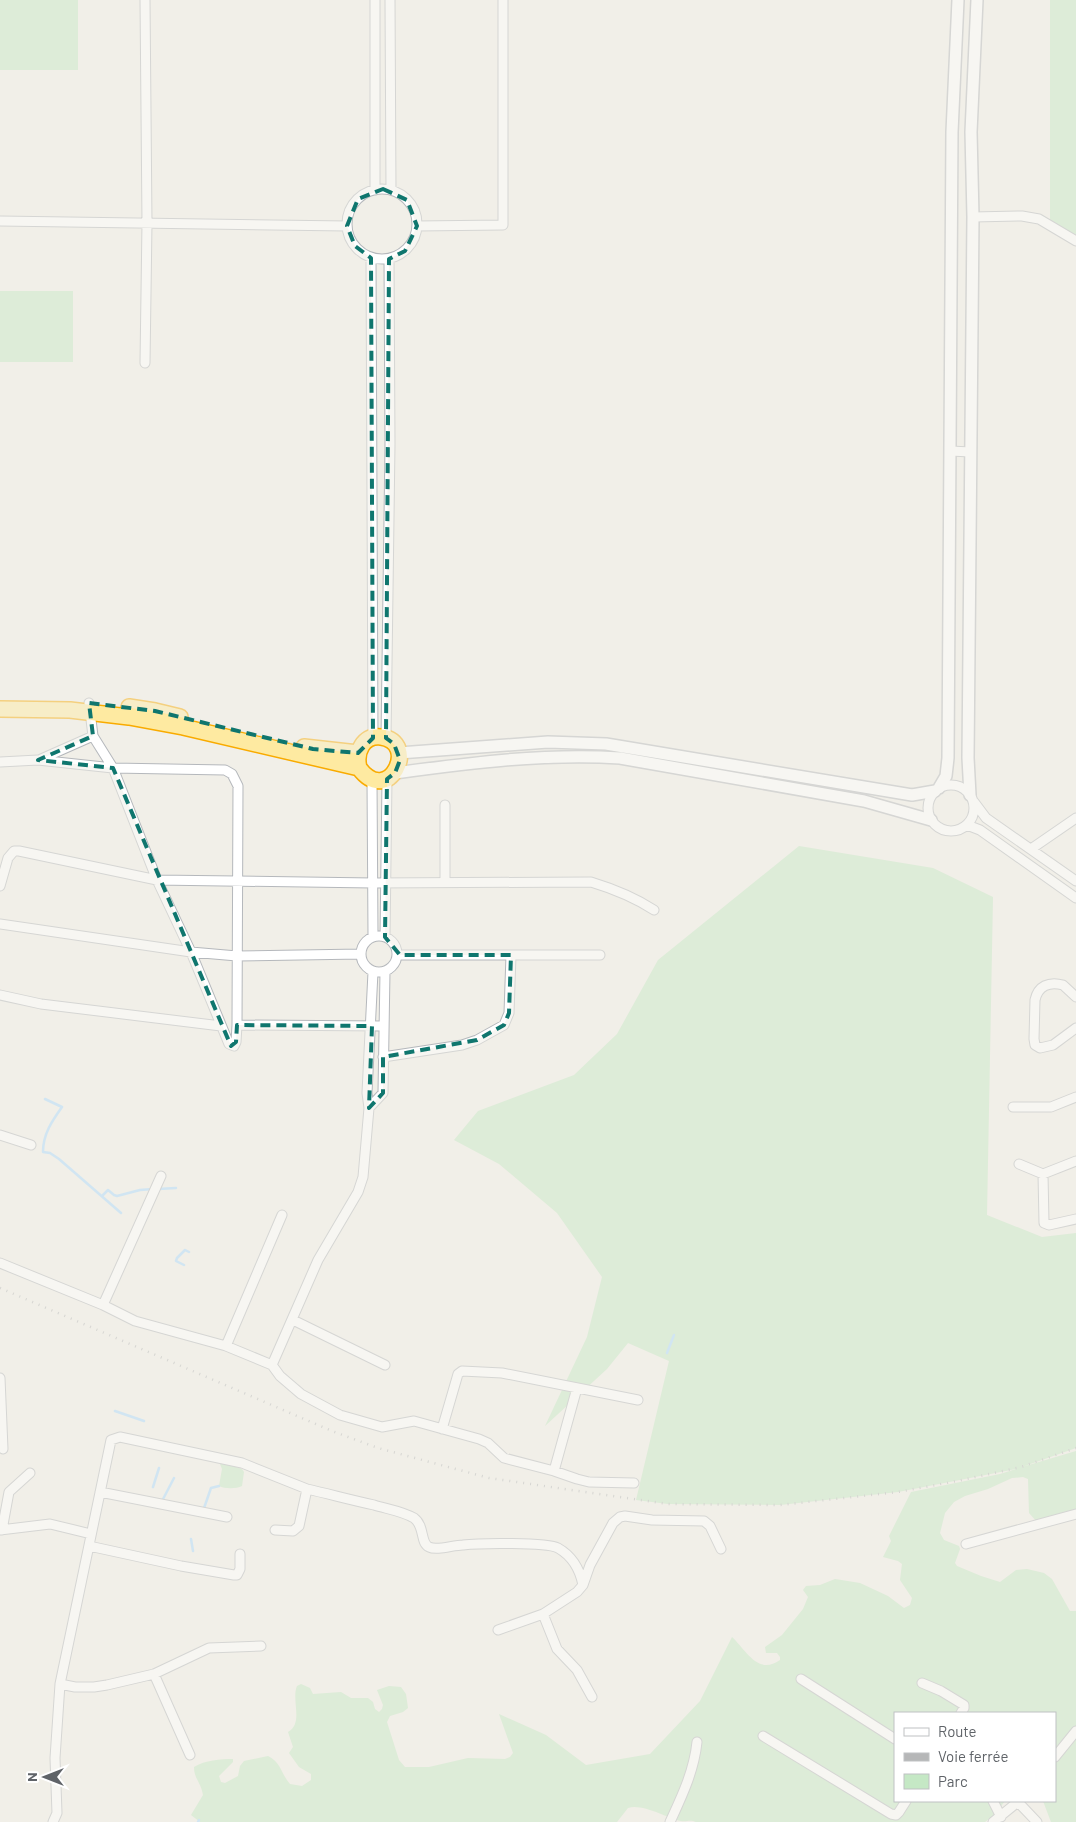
<svg xmlns="http://www.w3.org/2000/svg" width="1076" height="1822" font-family="Barlow,sans-serif">
<rect width="100%" height="100%" fill="#f1efe8"/>
<path fill="#c5e8c5" d="M0 0H78V70H0Z
M1050 0H1076V242L1050 225Z
M0 291H73V362H0Z
M799 846 933 868 993 897 987 1215 1042 1237 1076 1233V1448L1022 1467 1076 1451V1514L1037 1522 1029 1513 1028 1479 1023 1477 1012 1478 988 1489 965 1496 954 1502 945 1513 940 1533 944 1540 959 1546 960 1549 955 1563 957 1566 981 1576 1000 1582 1016 1570 1027 1569 1044 1573 1052 1579 1070 1611H1076V1822H1051L1043 1801H1055V1713H895V1801H1005L994 1815 985 1822H696C690 1819 687 1822 681 1821 667 1818 642 1803 628 1808L617 1822H200L191 1815 203 1795C201 1782 194 1779 194 1767 205 1760 221 1759 233 1759V1762L219 1776 221 1782 225 1783 238 1776 240 1766 244 1761 268 1756C281 1762 281 1774 290 1784L302 1786 311 1780V1774L299 1767 289 1753 293 1747 288 1732C304 1723 291 1700 297 1686L301 1684 310 1688 313 1694 341 1692 351 1698H368L373 1702 375 1709 379 1712 382 1709 383 1705 377 1690 389 1686 401 1687 406 1694 408 1708 403 1712 390 1716 387 1722 399 1760 405 1767H429L468 1758 505 1759 510 1757 513 1753 499 1714 546 1735 586 1765 650 1754 700 1701 732 1637C746 1650 758 1676 780 1660V1657L777 1653H766L765 1647 782 1635 803 1609 808 1597 803 1590 806 1586 820 1585 835 1579 860 1583 888 1596 904 1608 910 1605 912 1598 900 1580 902 1564 898 1561 883 1557 891 1541 889 1536 911 1492 1000 1474 1016 1469 898 1492 780 1505 668 1504 636 1500 669 1361 628 1343 607 1369 545 1426 587 1337 602 1277 557 1213 499 1164 454 1140 478 1111 574 1075 617 1034 658 960Z
M221 1462 242 1469 244 1472 242 1486C236 1489 225 1489 219 1486L222 1469 220 1464Z"/>
<g fill="none" stroke-linecap="round" stroke-linejoin="round">
<path stroke="#aadaff" stroke-width="2.5" d="M45 1099 62 1107C52 1121 43 1134 43 1152L50 1153 59 1159 121 1213
M158 1189 176 1188
M102 1196 108 1190 114 1195 117 1196 140 1190 153 1189
M184 1265 176 1261 177 1258 185 1250 189 1252
M667 1353 674 1335
M115 1411 144 1421
M153 1487 159 1468
M161 1503 174 1478
M203 1511 211 1488 219 1486
M191 1539 193 1551
M198 1822 199 1820"/>
<defs>
<path id="minor" d="M390 0 391 190
M347 224a35 35 0 1 1 70 0a35 35 0 1 1-70 0Z
M375 190V0
M973 217 1022 216 1039 219 1076 241
M0 221 347 226
M417 226 503 225V0
M371 258 373 738
M145 363 147 223 145 0
M951 451 970 452
M386 738 390 444 389 259
M41 759 93 736
M0 762 38 760 113 768 225 770 232 774 238 786 237 1025 236 1042 234 1046 229 1044 191 952 157 880 113 768 93 736 89 703
M372 780 373 936
M928 808a23 23 0 1 1 46 0a23 23 0 1 1-46 0Z
M974 802 986 818 1076 881
M445 805V882
M967 825 980 830 1076 898
M1031 849 1076 818
M0 886 8 858 14 851H19L157 880 373 883 591 882C614 889 634 897 654 910
M0 924 191 952 237 956 361 954
M361 954a18 18 0 1 1 36 0a18 18 0 1 1-36 0Z
M385 937 387 779
M398 955H600
M0 995 41 1004 221 1026
M1076 997 1063 985C1049 981 1038 986 1035 1000L1034 1039 1035 1045 1040 1048 1053 1045 1076 1028
M237 1025 384 1026
M383 1057 462 1045 477 1040 504 1025 509 1013 511 955
M1013 1107H1051L1076 1097
M369 1108 383 1093 385 972
M0 1135 31 1145
M1019 1164 1043 1174 1076 1161
M1043 1174 1044 1223 1049 1225 1076 1219
M0 1263 103 1305 135 1321 226 1346 272 1365 280 1376 301 1394 340 1415 382 1427 414 1421 479 1439 488 1443 504 1458 554 1471 577 1479 589 1482 634 1483
M103 1305 161 1176
M293 1320 385 1365
M226 1346 282 1215
M272 1365 318 1260 358 1192 363 1177 369 1108 367 1093 373 972
M0 1378 3 1449
M442 1429 458 1374 462 1371 502 1373 638 1400
M554 1471 577 1388
M307 1489C329 1494 351 1500 374 1505 387 1509 402 1511 414 1518 425 1526 420 1543 429 1547 437 1551 453 1545 463 1545 478 1543 547 1542 558 1548 572 1556 580 1570 583 1585
M100 1492 227 1517
M0 1530 50 1524 91 1534
M2 1530 9 1492 30 1473
M966 1544 1076 1514
M89 1546 181 1566 234 1575H237L240 1569V1554
M543 1614 557 1649 577 1670 592 1697
M498 1630 543 1614 577 1592 583 1585 590 1565 613 1523 620 1517 625 1516 652 1520 704 1521 710 1526 721 1549
M154 1674 190 1755
M801 1679 895 1739
M922 1683 941 1691 964 1705V1708L961 1713
M60 1684 75 1687H94L107 1685 154 1674 209 1648 261 1646
M763 1736 891 1814 896 1815 899 1812 906 1801
M1055 1757 1076 1731
M993 1801 1001 1817
M1018 1802 1037 1822
M53 1822 57 1813 55 1758 60 1684 111 1440 120 1437 242 1463 307 1489 299 1526 293 1531 275 1530
M670 1822C682 1796 694 1771 697 1742
M993 1822 1019 1801"/>
<path id="tertiary" d="M399 753 548 742 606 744 912 795 935 791
M395 773C470 763 545 753 620 758L864 801 931 820
M939 788 946 776 948 758 952 132 958 0
M970 795 968 758 973 217 971 132 977 0"/>
<path id="trunk" d="M129 707 155 711 180 717
M0 709 70 710 129 717 183 727 359 768C389 808 420 742 381 737 363 735 355 752 359 768
M304 747 358 753"/>
</defs>
<use href="#minor" stroke="#b5b8bc" stroke-width="11"/>
<use href="#tertiary" stroke="#b5b8bc" stroke-width="14"/>
<use href="#trunk" stroke="#f9ab00" stroke-width="18"/>
<use href="#minor" stroke="#fff" stroke-width="9"/>
<use href="#tertiary" stroke="#fff" stroke-width="11"/>
<use href="#trunk" stroke="#feeaa1" stroke-width="15"/>
<path stroke="#b6b7b8" stroke-width="2.5" stroke-dasharray="1 6" stroke-linecap="butt" d="M0 1288 332 1431 378 1448 489 1478 668 1504 780 1505 898 1492 957 1481 1021 1467 1076 1448"/>
</g>
<path d="M0 0H1076V1822H0ZM383 189 407 200 417 226 405 251 389 259 386 738 394 744 400 760 395 773 387 779 385 937 400 955H511L509 1013 504 1025 477 1040 383 1057V1093L369 1108 372 1026 237 1025 236 1042 231 1046 113 768 38 760 93 736 89 703 155 711 313 749 358 753 373 738 371 258 355 246 347 226 358 199Z" fill="#f1efe8" fill-opacity=".55" fill-rule="evenodd"/>
<path fill="none" stroke="#0f766e" stroke-width="4" stroke-dasharray="10 6" stroke-linejoin="round" d="M383 189 407 200 417 226 405 251 389 259 386 738 394 744 400 760 395 773 387 779 385 937 400 955H511L509 1013 504 1025 477 1040 383 1057V1093L369 1108 372 1026 237 1025 236 1042 231 1046 113 768 38 760 93 736 89 703 155 711 313 749 358 753 373 738 371 258 355 246 347 226 358 199Z"/>
<rect x="894" y="1712" width="162" height="90" fill="#ffffff" stroke="#bfc1c3"/>
<rect x="904" y="1728" width="25" height="8" fill="#ffffff" stroke="#bfc1c3"/>
<text x="938" y="1737" font-size="15" fill="#5f6368">Route</text>
<rect x="904" y="1753" width="25" height="8" fill="#b6b7b8" stroke="#bfc1c3"/>
<text x="938" y="1762" font-size="15" fill="#5f6368">Voie ferrée</text>
<rect x="904" y="1774" width="25" height="15" fill="#c5e8c5" stroke="#bfc1c3"/>
<text x="938" y="1787" font-size="15" fill="#5f6368">Parc</text>
<g transform="translate(45 1777) rotate(270)" stroke="#ffffff" stroke-width="4" paint-order="stroke">
<path d="M0-4L9 19L0 12L-9 19Z" fill="#5f6368"/>
<text y="-8" font-size="14" font-weight="bold" text-anchor="middle" fill="#5f6368">N</text>
</g>
</svg>
